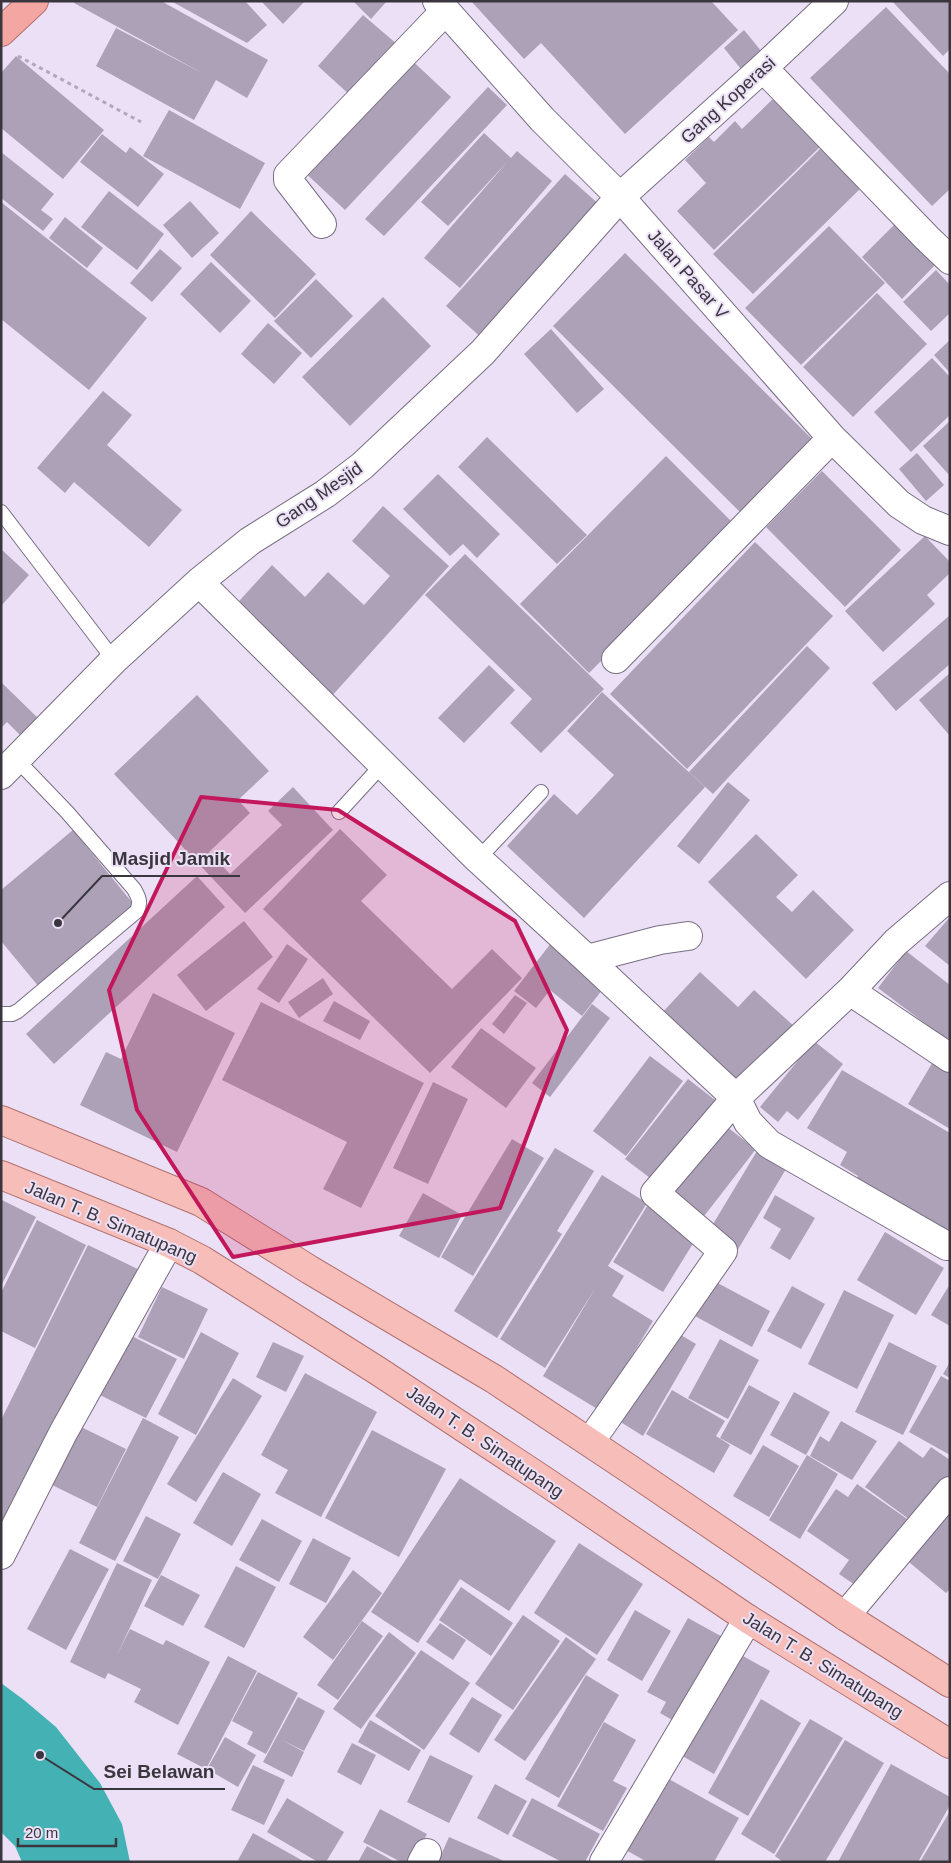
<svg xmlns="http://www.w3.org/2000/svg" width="951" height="1863" font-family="Arial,sans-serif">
<rect width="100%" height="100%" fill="#ebe0f6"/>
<path fill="#44b2b4" d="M1 1683 24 1700 56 1727 100 1783 122 1824 130 1862H22L15 1846 1 1832Z"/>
<path fill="#aca1b6" d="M75 1H161L268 60 247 98 216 80 194 120 96 66 116 28 204 74 74 3Z
M171 1H245L267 25 247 43Z
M261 1H305L283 24Z
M353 1H387L371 19Z
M471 1H711L738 30 625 134 541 43 524 59Z
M892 1H950V49L943 56Z
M886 7 950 74V189L932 206 810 78Z
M363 15 398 45 352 97 318 66Z
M744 30 762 52 741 69 724 48Z
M405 54 451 97 345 210 299 167Z
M16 56 104 130 63 179 1 128V73Z
M488 87 507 105 384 236 365 219Z
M776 96 823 144 714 250 677 211 706 183 685 160 709 137 714 142 735 121 742 129Z
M169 110 265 163 240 209 143 156Z
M484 133 511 158 517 151 552 181 460 288 424 258 508 161 448 226 421 202Z
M102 134 126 153 130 147 164 174 138 207 80 162Z
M822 147 862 187 753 294 713 254Z
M1 152 54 194 41 210 53 219 43 231 1 198Z
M565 174 602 207 484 340 446 306Z
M109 191 164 234 137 270 81 227Z
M190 201 219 233 192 258 163 225Z
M1 202 147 318 89 390 1 319Z
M251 211 316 274 275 318 210 255Z
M65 217 103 248 87 268 49 238Z
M895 224 935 265 902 299 862 257Z
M829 226 885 283 801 365 745 308Z
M160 249 182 268 152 302 130 283Z
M625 253 818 445 746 518 553 326Z
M211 262 251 301 220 333 180 294Z
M936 270 950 285V313L931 331 903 302Z
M316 279 353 316 311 358 274 321Z
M877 293 927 344 853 417 803 367Z
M383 297 431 346 350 426 302 377Z
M268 323 302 353 274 384 241 354Z
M551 329 604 389 577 413 524 354Z
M950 340V373L934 355Z
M932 358 950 377V415L911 452 874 412Z
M103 391 132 415 107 445 182 510 149 547 74 482 65 493 37 468Z
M950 421V476L923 446Z
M487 437 587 535 557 564 458 467Z
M917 453 944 485 926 501 899 469Z
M666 456 736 526 589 673 520 604Z
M822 471 901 550 845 607 766 527Z
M438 474 500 534 477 558 463 544 450 556 403 509Z
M383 506 449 566 330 698 232 609 272 565 305 597 328 572 364 605 390 576 352 541Z
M925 536 950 562V573L927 595 935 604 883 652 845 611Z
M755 542 833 616 687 769 610 694Z
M1 549 29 575 1 606Z
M465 554 604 689 541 753 510 723 532 699 425 595Z
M950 615V664L896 711 872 683Z
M807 646 830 668 713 794 689 772Z
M489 665 515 690 464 743 438 718Z
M950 673V736L919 700Z
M1 682 42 722 25 740 7 722 1 728Z
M602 692 705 787 584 918 507 846 554 794 577 815 614 775 567 731Z
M197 695 269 771 238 800 250 813 209 852 230 874 282 825 268 811 293 787 333 830 245 913 114 774Z
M728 782 750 800 699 864 677 846Z
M340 829 387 875 361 901 452 989 492 949 522 978 430 1073 263 909Z
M73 830 135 906 39 987 1 941V890Z
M756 834 798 875 776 897 792 912 813 890 854 930 806 979 708 882Z
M197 876 225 907 54 1064 26 1034Z
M950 917V966L925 946Z
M244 921 273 957 206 1011 177 975Z
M555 938 609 981 582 1016 550 990 536 1008 514 991Z
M287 944 308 959 279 1003 257 989Z
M906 951 950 985V1036L947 1040 878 988Z
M700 972 738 1007 754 990 795 1027 741 1087 661 1014Z
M323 978 333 994 299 1018 288 1002Z
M153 993 235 1033 177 1152 80 1105 106 1052 121 1059Z
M515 995 527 1003 504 1034 492 1024Z
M334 1001 370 1021 360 1040 323 1021Z
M261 1002 424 1083 361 1208 323 1189 347 1142 222 1080Z
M592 1004 610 1018 550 1097 532 1083Z
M481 1028 536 1068 506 1108 451 1067Z
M814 1041 843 1064 798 1120 787 1111 778 1122 760 1107Z
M650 1056 683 1081 626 1156 593 1131Z
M934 1060 950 1069V1129L908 1104Z
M842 1070 950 1133V1227L947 1232 853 1187 858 1176 840 1165 847 1152 807 1128Z
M688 1079 724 1107 662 1187 625 1159Z
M433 1082 468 1099 428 1184 393 1168Z
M719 1121 756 1149 698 1224 662 1196Z
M512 1139 544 1158 473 1276 441 1257Z
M555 1148 594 1171 557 1231 562 1234 497 1338 454 1311Z
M757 1151 786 1169 737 1251 707 1234Z
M602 1175 647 1203 608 1266 624 1276 612 1296 653 1321 599 1410 543 1376 596 1287 545 1368 500 1339Z
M423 1193 462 1215 439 1258 399 1236Z
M775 1195 815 1218 790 1260 770 1248 781 1229 763 1218Z
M652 1198 702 1229 663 1292 613 1262Z
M2 1200 36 1217 1 1286V1203Z
M37 1220 86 1245 35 1348 1 1331V1293Z
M885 1232 944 1268 916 1315 857 1280Z
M88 1245 148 1274 1 1549V1420Z
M712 1280 770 1311 752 1347 693 1315Z
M950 1284V1326L931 1315Z
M792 1286 825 1304 801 1349 767 1331Z
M162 1287 208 1309 184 1359 138 1337Z
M844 1290 894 1315 857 1389 808 1364Z
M664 1325 696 1344 643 1436 611 1416Z
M201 1332 239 1353 196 1435 158 1414Z
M126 1333 177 1359 146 1418 96 1393Z
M720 1339 759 1360 728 1419 688 1398Z
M273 1342 304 1356 286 1392 256 1377Z
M889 1342 937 1366 903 1435 855 1412Z
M950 1362V1378L943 1374Z
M305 1373 377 1412 321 1517 275 1493 288 1470 261 1455Z
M941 1376 950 1381V1455L909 1432Z
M233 1378 262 1396 196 1502 167 1484Z
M749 1385 780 1402 751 1455 720 1438Z
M672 1390 725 1421 716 1436 730 1445 714 1473 646 1434Z
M794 1392 830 1412 806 1455 770 1435Z
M143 1418 179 1437 115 1561 79 1543Z
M841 1421 877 1441 852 1480 810 1456 820 1436 829 1442Z
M77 1425 126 1449 97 1507 48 1483Z
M372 1430 446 1469 399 1557 325 1518Z
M899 1441 923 1458 931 1447 950 1460V1478L917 1525 865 1487Z
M763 1445 799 1466 769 1517 733 1496Z
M807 1455 838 1474 800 1539 769 1520Z
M223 1472 261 1494 232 1546 193 1523Z
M460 1478 556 1541 509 1611 460 1579 418 1643 371 1612Z
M857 1484 913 1523 858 1587 839 1574 849 1560 807 1531 836 1489 848 1497Z
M950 1500V1589L946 1593 903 1557Z
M146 1516 181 1534 158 1579 123 1561Z
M262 1519 302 1541 279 1582 239 1560Z
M313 1538 351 1558 326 1603 289 1584Z
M579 1543 643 1584 597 1655 534 1613Z
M70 1549 109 1569 66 1650 27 1629Z
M117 1563 152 1580 117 1655 130 1629 163 1645 166 1640 210 1662 178 1725 134 1702 141 1689 108 1673 105 1679 70 1662Z
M236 1566 276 1587 244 1648 204 1627Z
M353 1570 382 1593 333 1660 303 1637Z
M161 1575 200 1595 183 1626 144 1606Z
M461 1587 513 1623 491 1656 439 1620Z
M635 1610 671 1631 642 1681 607 1660Z
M523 1615 560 1641 513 1710 475 1684Z
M688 1618 728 1640 681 1725 660 1713 666 1702 647 1692Z
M362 1621 383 1636 338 1700 317 1685Z
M440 1623 466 1640 453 1660 426 1642Z
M389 1632 416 1653 361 1729 333 1709Z
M566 1637 596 1659 525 1761 494 1740Z
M421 1650 470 1683 424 1750 375 1716Z
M734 1651 770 1671 714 1774 677 1753Z
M228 1656 257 1671 206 1769 177 1754Z
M258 1672 298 1693 266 1754 247 1744 253 1732 232 1721Z
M586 1675 619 1695 559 1798 525 1779Z
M298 1697 325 1711 304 1751 282 1740 304 1752 292 1777 263 1762Z
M472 1697 502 1715 479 1753 449 1734Z
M761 1699 801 1723 748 1816 708 1793Z
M810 1719 843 1738 774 1854 741 1834Z
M370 1720 421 1750 409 1771 358 1742Z
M604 1722 636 1740 613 1781 627 1788 603 1831 557 1806Z
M225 1737 256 1755 238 1787 207 1769Z
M845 1740 884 1763 825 1862H783L775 1856Z
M352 1743 376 1755 361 1785 337 1772Z
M430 1755 473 1776 449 1823 407 1802Z
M891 1764 950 1797V1805L918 1862H838Z
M253 1765 285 1780 264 1825 231 1810Z
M667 1778 739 1818 714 1862H647L626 1850Z
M495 1784 527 1801 508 1835 477 1818Z
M287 1798 344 1832 326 1862H318L267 1832Z
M532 1798 600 1834 585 1862H562L512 1836Z
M380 1809 427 1834 413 1862H401L363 1842Z
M950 1811V1862H920Z
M253 1833 305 1862H241L238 1860Z
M449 1837 495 1857 506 1862H438Z
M367 1846 395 1862H358Z"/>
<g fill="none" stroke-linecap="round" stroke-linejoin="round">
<defs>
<path id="service" d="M1 512 114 660
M339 812 382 765
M478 859 541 792
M1 1014H12L18 1011 137 911C141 902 139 898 134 889L67 812 17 760"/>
<path id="minor" d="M437 1 542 119 620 197 832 438 899 504 923 520 950 531
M763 68 927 238 950 260
M322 224 288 180V175L445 11
M199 582 478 859 587 959
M616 659 832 438
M1 775 114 660 199 582 250 541 325 494 362 466 483 352 620 197 763 68 834 1
M688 936 660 940 587 959 736 1098 748 1122 769 1144 947 1246
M850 991 950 1058
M590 1442 723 1251 655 1193 736 1098 850 991 896 942 950 896
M1 1555 63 1433 169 1243
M845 1616 950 1491
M422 1862 427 1853
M604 1862 748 1619"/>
<path id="primary" d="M1 1120 201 1202 310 1270 494 1379 631 1470 845 1616 950 1683
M1 1175 169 1243 202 1260 378 1371 543 1480 748 1619 950 1744"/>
<path id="trunk" d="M1 32 34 1"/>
</defs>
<use href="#service" stroke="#796f82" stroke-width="16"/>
<use href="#minor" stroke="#796f82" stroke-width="30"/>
<use href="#primary" stroke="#b2716f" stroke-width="30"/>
<use href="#trunk" stroke="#b2716f" stroke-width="30"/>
<path stroke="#b1a9ba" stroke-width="3" stroke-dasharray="4 4" stroke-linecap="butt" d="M18 56 141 122"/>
<use href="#service" stroke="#fff" stroke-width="14"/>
<use href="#minor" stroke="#fff" stroke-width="28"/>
<use href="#primary" stroke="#f7bdb9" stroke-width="28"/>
<use href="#trunk" stroke="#f4a7a2" stroke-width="28"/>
</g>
<path fill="#c2185b" fill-opacity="0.2" stroke="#c2185b" stroke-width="4" stroke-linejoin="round" d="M201 797 338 810 515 921 567 1030 500 1208 233 1257 137 1110 109 990Z"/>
<g text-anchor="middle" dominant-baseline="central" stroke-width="4" stroke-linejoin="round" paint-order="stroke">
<g font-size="18" fill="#3a363e" stroke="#ebe0f6">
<text transform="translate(728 100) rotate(-42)">Gang Koperasi</text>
<text transform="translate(688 274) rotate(49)">Jalan Pasar V</text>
<text transform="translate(319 495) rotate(-35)">Gang Mesjid</text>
<text transform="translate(111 1222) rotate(23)">Jalan T. B. Simatupang</text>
<text transform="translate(485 1442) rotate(34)">Jalan T. B. Simatupang</text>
<text transform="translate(823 1665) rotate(32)">Jalan T. B. Simatupang</text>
</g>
</g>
<path fill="none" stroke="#3a363e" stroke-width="2" d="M58 923L102 876H240M40 1755L94 1789H225"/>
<g fill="#3a363e" stroke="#ebe0f6" stroke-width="2">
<circle cx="58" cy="923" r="5"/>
<circle cx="40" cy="1755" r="5"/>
</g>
<g font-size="19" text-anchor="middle" font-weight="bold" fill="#3a363e" stroke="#ebe0f6" stroke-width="4" stroke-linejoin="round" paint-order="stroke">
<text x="171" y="865">Masjid Jamik</text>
<text x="159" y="1778">Sei Belawan</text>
</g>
<rect width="951" height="1863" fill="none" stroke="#3a363e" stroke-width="5"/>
<path d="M18 1838v8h98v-8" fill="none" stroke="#3a363e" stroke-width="2.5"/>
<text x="25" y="1838" font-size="15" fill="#3a363e" stroke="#ebe0f6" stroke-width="4" paint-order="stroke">20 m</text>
</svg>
